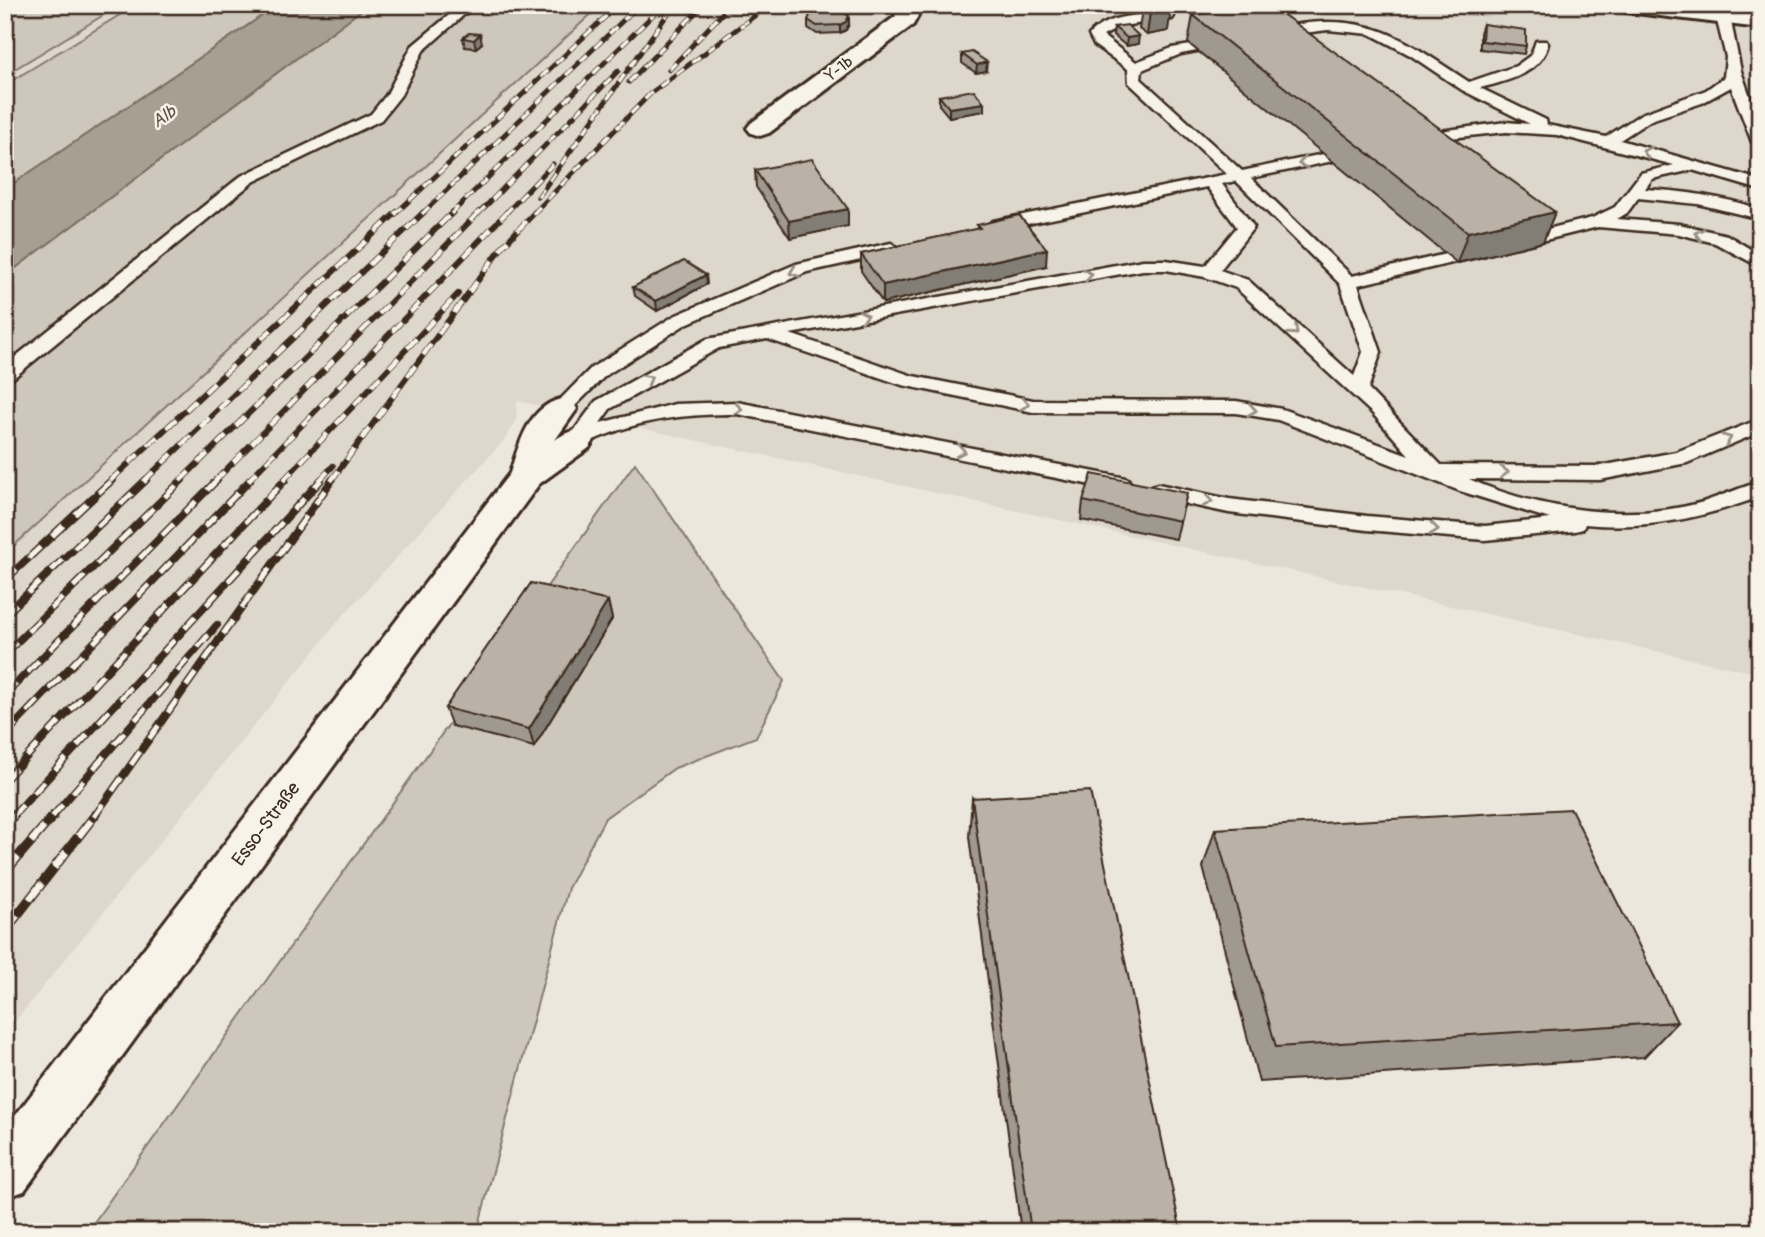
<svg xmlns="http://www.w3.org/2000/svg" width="1765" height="1237" font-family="Pangolin,sans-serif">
<rect width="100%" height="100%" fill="#ece7dc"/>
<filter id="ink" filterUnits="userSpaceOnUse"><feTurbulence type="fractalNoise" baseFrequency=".0143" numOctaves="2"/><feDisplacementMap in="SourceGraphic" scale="14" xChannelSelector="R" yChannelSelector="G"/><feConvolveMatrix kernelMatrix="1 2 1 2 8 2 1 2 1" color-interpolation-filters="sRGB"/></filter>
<g filter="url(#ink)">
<path fill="#ddd7cc" d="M5 5H136L5 85Z
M601 5H1760V674L517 401 516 422 504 440 340 619 5 1034V554Z"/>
<path fill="#cec8bc" stroke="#84796d" stroke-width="2" d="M5 5H120L5 75Z
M136 5H278L5 189V85Z
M368 5H601L5 554V276Z
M635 463 784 681 756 737 675 768 605 818 568 888 477 1232H87Z"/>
<path fill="#a89f93" stroke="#7c7064" stroke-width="2" d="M278 5H368L5 276V189Z"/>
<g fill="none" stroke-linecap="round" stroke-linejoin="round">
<defs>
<path id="service" d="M461 5H475L423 51 401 95 381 120 253 182 12 379 5 381V365L241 176 371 114 387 94 412 46Z
M1167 12 1174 16 1172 19 1122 26 1103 36 1136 62 1172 48 1229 39V45L1181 54 1142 70 1141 79 1242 171 1357 147 1362 149 1365 152 1362 155 1251 178 1352 276 1480 246 1489 251 1486 255 1358 285 1381 352 1368 389 1441 465 1600 466 1676 452 1760 419V432L1687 463 1600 480 1469 479C1538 510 1630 523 1703 502 1722 496 1741 487 1760 482V497C1701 518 1649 530 1585 524L1583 529 1575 531 1485 540 1367 530 1229 513 1158 498 1151 496 1148 491 1151 486 1158 484 1229 499 1367 516 1485 526 1550 519 1460 491 1278 420 1236 413 1033 412 902 385 767 339 719 348 610 409 600 423 675 404 737 402 1121 477 1128 479 1131 484 1128 489 1121 491 737 414C691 414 649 418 606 435 594 439 582 448 570 445L567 440 596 401 707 339 1143 260H1166L1205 266 1237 227 1207 187 993 231 985 226 993 221 1227 174 1129 83 1128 69 1094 45 1089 35C1108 13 1141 16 1167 12ZM1236 181 1340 284 1363 352 1354 376 1248 280 1220 270 1254 227 1222 184ZM1143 270H1166L1205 277 1236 288 1373 414 1409 455 1282 409 1236 401 1033 400 913 376 790 334Z
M1723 13 1730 17 1741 71 1760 125V147L1752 142 1731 87 1702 103 1651 120 1620 140 1760 180V190L1692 170 1652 179 1645 189C1684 191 1723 197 1760 209V219L1698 204 1638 198 1627 213 1617 219 1679 224 1727 235 1760 255V267L1715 243 1679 234 1598 227 1517 247 1511 246 1509 242 1511 238 1592 218 1615 207 1641 173 1674 165 1557 135 1506 132 1413 142 1410 139 1418 134 1506 122 1530 124 1462 90 1410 55 1370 34 1328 30 1271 37 1264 33C1272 26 1289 26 1300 24 1376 14 1409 43 1469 82L1516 66 1531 55 1536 41H1546L1548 44C1541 74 1506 81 1480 88L1546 120 1547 125 1606 137 1641 114 1706 90 1724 77 1726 57 1716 17Z
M891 243 899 248 897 252 807 272 686 324 605 376 568 413H554L551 409 591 368 674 316 796 264Z"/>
<path id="minor" d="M890 5H912L918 16 913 25 769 133 760 136 751 133 747 128 751 123 896 16Z
M1616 5H1685L1760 14V28L1627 12 1619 10Z
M561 399 573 402 577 409 555 440C567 431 575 429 589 432L594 440 589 448 539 484 24 1191 5 1198V1129L510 473C519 445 528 407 561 399Z"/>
</defs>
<use href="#service" stroke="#3b2a1e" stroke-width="5"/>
<use href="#minor" stroke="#3b2a1e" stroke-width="6"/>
<use href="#service" fill="#f7f3e8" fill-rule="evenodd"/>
<use href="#minor" fill="#f7f3e8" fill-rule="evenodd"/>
<defs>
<path id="rail-far3" d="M669 70 730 5
M629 82 703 5
M538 197 674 5
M395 214 618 5
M422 214 639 5
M451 214 663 5
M478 214 618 71
M505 214 553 164
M533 214 651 93 769 5"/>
<path id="rail-far2" d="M110 481 397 212
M144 481 424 212
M180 481 453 212
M215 481 479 212
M248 481 507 212
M283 481 458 294
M319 481 333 466
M331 481 503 246 535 212"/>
<path id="rail-far1" d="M5 580 112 480
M5 615 146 480
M5 654 182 480
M5 695 217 480
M5 735 250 480
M5 780 285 480
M12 817 321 480
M52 817 217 625
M94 817 332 480"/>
<path id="rail" d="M5 825 14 815
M5 872 54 815
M5 931 95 815"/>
</defs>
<use href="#rail-far3" stroke="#3b2a1e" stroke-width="5"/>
<use href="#rail-far2" stroke="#3b2a1e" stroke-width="6"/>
<use href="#rail-far1" stroke="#3b2a1e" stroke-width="8"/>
<use href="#rail" stroke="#3b2a1e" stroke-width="10"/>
<use href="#rail-far3" stroke="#f7f3e8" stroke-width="3.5" stroke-dasharray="10" stroke-linecap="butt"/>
<use href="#rail-far2" stroke="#f7f3e8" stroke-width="4.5" stroke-dasharray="13" stroke-linecap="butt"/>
<use href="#rail-far1" stroke="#f7f3e8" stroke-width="5" stroke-dasharray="16" stroke-linecap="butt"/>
<use href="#rail" stroke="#f7f3e8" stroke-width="7" stroke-dasharray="20" stroke-linecap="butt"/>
</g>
<path fill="#a09990" stroke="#3b2a1e" stroke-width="2" d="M1141 5H1167L1168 31 1147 35 1139 29 1142 9 1141 8Z
M1193 15 1555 212 1543 242 1457 263 1188 43Z
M808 20 849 24 846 30 840 33 817 34 808 28Z
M1483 24 1526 46 1524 54 1480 49V33Z
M1114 27 1138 44 1126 46 1113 35Z
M469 33 482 43 476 48 465 47 463 38Z
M962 54 986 71 976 73 962 63Z
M939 96 984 103V111L949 117 939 105Z
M755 170 848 209V226L790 238 756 187Z
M977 225 1046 266 883 303 861 271V254L977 229Z
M707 284 657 311 635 296 633 287Z
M1187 493 1176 539 1081 520 1083 501Z
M608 601 612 619 534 747 452 726 445 708Z
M972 798 1181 1232H1021L969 837Z
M1215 829 1677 1022 1644 1057 1259 1082 1203 867Z"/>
<path fill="#827d75" stroke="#3b2a1e" stroke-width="2" d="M1171 9 1168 31 1147 35 1150 12Z
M849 16V24L846 30 840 33V25Z
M480 34 482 43 476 48 474 40Z
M1139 36 1138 44 1126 46 1127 38Z
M987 62 986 71 976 73 977 65Z
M984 103V111L949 117V108Z
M848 209V226L790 238 789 221Z
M1555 212 1543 242 1457 263 1468 232Z
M1047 249 1046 266 883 303V285Z
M706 275 707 284 657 311 656 301Z
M608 601 612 619 534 747 529 729Z"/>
<path fill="#bab2a7" stroke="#3b2a1e" stroke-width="2" d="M1147 5H1167L1171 9 1150 12 1142 6Z
M1250 5H1270L1555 212 1468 232 1193 15Z
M839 10 849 16 846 22 840 25 817 26 808 20 811 13 816 11Z
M1483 24 1526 30V46L1482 41Z
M1127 25 1139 36 1127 38 1114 27Z
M469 33 480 34 474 40 463 38Z
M972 52 987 62 977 65 962 54Z
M974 90 984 103 949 108 939 96Z
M812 159 848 209 789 221 755 170Z
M1019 215 1047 249 883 285 861 254 980 228 977 225Z
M684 261 706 275 656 301 633 287Z
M1092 474 1187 493 1180 521 1083 501Z
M531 583 608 601 529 729 445 708Z
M1090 791 1181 1232H1031L972 798Z
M1571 809 1677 1022 1276 1047 1215 829Z"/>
<defs><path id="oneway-chevron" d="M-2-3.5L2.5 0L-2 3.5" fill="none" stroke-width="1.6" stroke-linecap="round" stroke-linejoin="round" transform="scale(1.75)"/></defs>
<g stroke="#998e83">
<use href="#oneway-chevron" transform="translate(1647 152) rotate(-164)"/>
<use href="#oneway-chevron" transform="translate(1303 163) rotate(168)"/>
<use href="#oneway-chevron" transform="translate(1699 234) rotate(-166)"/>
<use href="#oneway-chevron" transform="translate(794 272) rotate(159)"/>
<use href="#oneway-chevron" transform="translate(1088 275) rotate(-10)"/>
<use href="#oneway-chevron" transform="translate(864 316) rotate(-11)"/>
<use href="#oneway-chevron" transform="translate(1294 331) rotate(43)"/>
<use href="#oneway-chevron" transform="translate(648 379) rotate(-30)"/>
<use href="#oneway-chevron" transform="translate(1025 404) rotate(10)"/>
<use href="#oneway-chevron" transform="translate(738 409) rotate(7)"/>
<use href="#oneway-chevron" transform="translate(1252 410) rotate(9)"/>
<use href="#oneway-chevron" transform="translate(1727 439) rotate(-22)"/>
<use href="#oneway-chevron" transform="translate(961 451) rotate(11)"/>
<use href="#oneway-chevron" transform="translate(1504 472)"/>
<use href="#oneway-chevron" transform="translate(1208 501) rotate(11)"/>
<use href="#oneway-chevron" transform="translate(1434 529) rotate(5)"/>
</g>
</g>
<g text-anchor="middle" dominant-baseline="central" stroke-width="5" stroke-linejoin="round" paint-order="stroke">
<g font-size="16" fill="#3b2a1e" stroke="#f7f3e8">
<text transform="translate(839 69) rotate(-37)">Y-1b</text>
</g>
<g font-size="18" font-style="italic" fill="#615347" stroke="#f7f3e8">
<text transform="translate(164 117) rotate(-35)">Alb</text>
</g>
<g font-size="19" fill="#3b2a1e" stroke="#f7f3e8">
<text transform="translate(266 824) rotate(-53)">Esso-Straße</text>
</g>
</g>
<rect width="1765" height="1237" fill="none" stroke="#f7f3e8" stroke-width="28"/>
<rect x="14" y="14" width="1737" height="1209" fill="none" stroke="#3b2a1e" stroke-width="2.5" filter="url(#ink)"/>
</svg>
